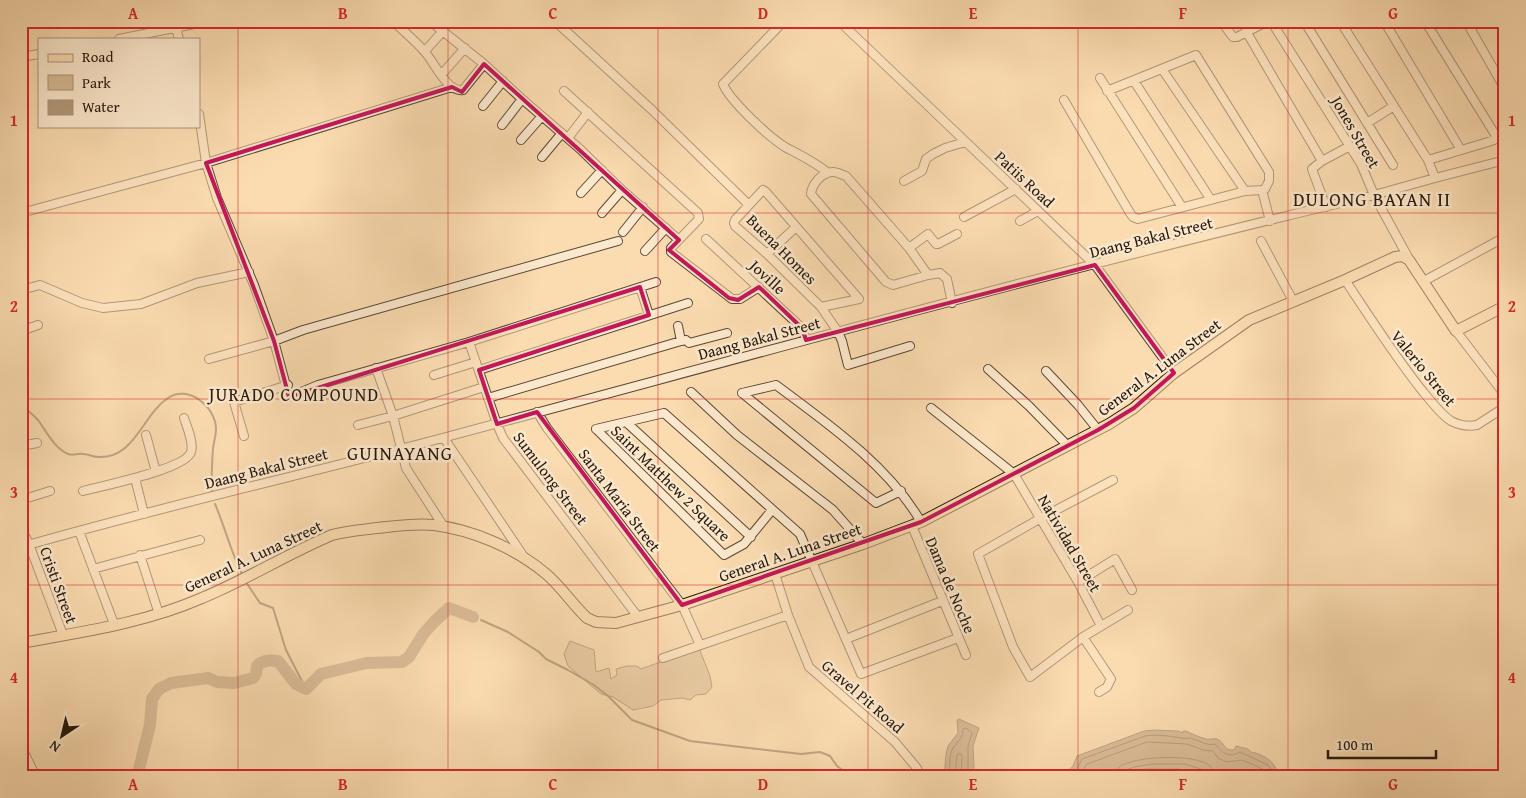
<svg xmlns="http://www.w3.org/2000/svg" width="1526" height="798" font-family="'Gentium Book Plus',serif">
<rect width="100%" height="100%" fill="#fbdbb0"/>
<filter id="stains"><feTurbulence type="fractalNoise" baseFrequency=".004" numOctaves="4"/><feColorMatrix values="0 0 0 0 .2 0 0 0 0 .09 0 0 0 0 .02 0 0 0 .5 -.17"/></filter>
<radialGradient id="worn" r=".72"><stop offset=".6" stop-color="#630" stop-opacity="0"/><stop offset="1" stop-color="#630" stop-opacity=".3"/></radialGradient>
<path fill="#d6ba94" stroke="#7d6850" d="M570 641 594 650 596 672 609 668 611 679 617 675 616 669 627 666H637L641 669 699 648 710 676 712 687 706 694 696 695 690 700 682 698 661 700 653 706 633 710 613 697 601 694 568 666 564 654Z"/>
<path fill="#b29879" stroke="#79644e" d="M959 719 979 728 973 746 974 767 972 777H944L946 754 948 746 958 733 957 720Z
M1155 730 1178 731 1183 733V731H1186C1192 734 1199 737 1206 739 1209 740 1213 738 1217 739 1225 742 1223 751 1234 750L1236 746 1248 749 1251 752C1260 753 1273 760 1276 769L1281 772 1284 777H1227L1223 775H1204L1178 769H1145L1122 777H1061L1073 766 1077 756 1144 731Z"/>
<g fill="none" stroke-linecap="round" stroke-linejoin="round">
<path stroke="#6b5843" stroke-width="1" d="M949 777C951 767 948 757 953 748 958 741 963 738 963 729L966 728 972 733 968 746V777
M955 777 957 755 960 753 962 756 961 777
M1069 777 1077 769 1082 759 1145 736C1157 734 1170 736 1181 738 1185 739 1189 737 1193 739 1201 741 1206 746 1215 744 1224 754 1228 758 1240 752L1268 765 1272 771 1278 777
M1078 777 1087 764 1147 742 1187 744 1203 750 1213 751 1218 758 1227 762 1241 760 1252 764 1264 770 1268 777
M1115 777 1119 767C1134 756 1195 753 1210 766 1213 769 1213 773 1214 777
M1122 777 1124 771 1134 767 1153 764H1185L1204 770 1207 772V777"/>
<path stroke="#79644e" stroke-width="2" d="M21 405C27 409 33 415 38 420 46 431 55 449 68 454 73 456 78 453 83 454 88 454 93 457 98 457 135 459 142 415 168 398 188 384 216 407 216 429 216 435 214 442 213 448 212 463 211 478 212 493
M215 504C225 527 231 553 243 576
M246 582 260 603 273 608 286 650 306 689
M481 620 508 632 539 652 546 659 568 670 594 685 608 696 632 720 690 741 801 754 820 752 830 756 837 766 852 777"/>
<path stroke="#b29879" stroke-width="12" d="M137 777 150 725 152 699 159 689 171 683 208 678 217 682 234 683 253 678 256 674 257 666C263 660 269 660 278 661L296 684 306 689 321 674 367 663 402 662 409 657 424 633 435 621 449 608 473 617"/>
<defs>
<path id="minor" d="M393 21C403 31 415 40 424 51 434 61 447 93 463 90L484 64
M430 21 484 64 522 99 580 149 622 190 679 240
M555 21 652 110 749 205
M784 21 723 84C730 101 769 137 785 147 800 155 815 162 828 173
M839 21 1095 265 1174 373
M1221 21 1233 37H1237L1268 21
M1271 21 1361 164 1374 195 1409 259
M1304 21 1393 165
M1340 21 1428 160 1435 178
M1384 21 1461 150
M1425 21 1496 136 1494 140 1488 142 1428 160
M1466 21 1505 89
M176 28 179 39
M1246 31 1322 161
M119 39 209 21
M425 51 443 31
M21 57 39 54
M1162 69 1245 191
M441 75 465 48
M1100 78 1182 207
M1134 81 1211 200
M564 91 698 213 699 219 671 248V252L732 299H740L759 287
M1107 91 1196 55 1269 172V181L1265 189 1262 190 1270 221
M1064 100 1130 213 1133 217 1138 219 1245 191 1262 190
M483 106 503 81
M199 114 206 163 217 198 254 285 274 341 289 397 318 385 469 342 656 282
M1367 123 1394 106
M502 125 522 99
M568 138 588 112
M521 140 542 116
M542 157 562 133
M904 181 922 171 926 159 933 154 945 148 965 142
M581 193 602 170
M1326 207 1312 169 1322 161 1350 146
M21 213 206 163 452 87
M602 213 622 190
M964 217 1016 189
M1020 221 1038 211
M623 232 643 207
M706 239 802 328 806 340
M1261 241 1293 301
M909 248 928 234 936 244H938L957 234
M645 251 666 228
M767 254 796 227
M928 275 909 248 846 176C842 175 838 172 833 172 822 172 812 184 811 194L886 282 893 285 928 275 940 273 947 279 952 303
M1345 280C1371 319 1395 357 1424 393 1432 402 1440 414 1451 421 1459 425 1467 427 1477 425L1505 407
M1424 281 1505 237
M640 287 649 315
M21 290 40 285 82 303 103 308 141 304 197 283 249 272
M821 307 859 299 766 192 763 190 735 220 734 223 735 226 767 254 821 307 838 332 842 341 848 365 910 346
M678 326 681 341
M21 331 38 325
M1456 331 1505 395
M469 342 497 424 503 438 638 617
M209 359 274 341 303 330 618 241
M376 368 393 416 406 468 444 527
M988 369 1029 406 1067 445
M479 370 688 303
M1046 371 1078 405 1098 430
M434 375 476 362
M691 392 737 435 833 510 863 544
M742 393 776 385C827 423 889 466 921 522
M742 393 876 503 901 491
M488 398 681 341 686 340 689 343 727 333
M931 408 1014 474 1078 582 1101 626
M537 412 547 428 682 605 700 645
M626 422 751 537
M358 425 393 416 484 387
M596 429 664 413 800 534 861 674 958 638
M596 429 724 555 744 544 772 510
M146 435 156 472
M244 436 234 402 288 385
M444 438 524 557
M21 446 37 443
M135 478 144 514
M1113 480 1041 518 978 554 1013 647 1030 677 1083 637 1128 610
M83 491C102 486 186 469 191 452 194 443 187 427 184 418
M21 500 50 491
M912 526 966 655
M21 528 29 544 63 635
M79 531 114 624
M21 547C163 506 307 474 450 436 757 354 1064 268 1374 195L1435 178 1505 160
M140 555 159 614
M93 569 200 540
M775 574 788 615 809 667 895 742 916 767 922 777
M1078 582 1115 559 1132 590
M1083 637 1111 679 1107 687 1099 692
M846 639 942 601
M663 658 788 615
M21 746 36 777"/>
<path id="major" d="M21 643C82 632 145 623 202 598 246 580 287 554 332 535 347 531 362 530 377 528 396 526 415 523 434 525 473 530 515 548 545 573 561 586 572 604 587 618L596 622 616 623 682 605 863 544 921 522 1109 424 1134 408 1174 373 1249 320 1345 280 1395 257 1403 256 1409 260 1456 331 1505 306"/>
</defs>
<use href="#minor" stroke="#5a4836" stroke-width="10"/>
<use href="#major" stroke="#24170d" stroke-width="12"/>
<use href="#minor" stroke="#fce8cc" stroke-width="8"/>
<use href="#major" stroke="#fbdbb0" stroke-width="10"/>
</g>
<path d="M0 0H1526V798H0ZM484 64 679 240 669 250 729 298 738 300 759 287 802 328 806 340 1095 265 1174 373 1134 408 1098 430 921 522 682 605 537 412 497 424 479 370 649 315 640 287 289 397 274 341 206 163 452 87 462 92Z" fill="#fbdbb0" fill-opacity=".55" fill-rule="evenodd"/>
<path fill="none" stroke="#c2185b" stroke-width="4" stroke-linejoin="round" d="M484 64 679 240 669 250 729 298 738 300 759 287 802 328 806 340 1095 265 1174 373 1134 408 1098 430 921 522 682 605 537 412 497 424 479 370 649 315 640 287 289 397 274 341 206 163 452 87 462 92Z"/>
<path fill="none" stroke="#d62828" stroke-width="1" stroke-opacity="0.55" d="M238 21V777M448 21V777M658 21V777M868 21V777M1078 21V777M1288 21V777M21 213H1505M21 399H1505M21 585H1505"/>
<g text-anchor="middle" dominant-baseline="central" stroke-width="5" stroke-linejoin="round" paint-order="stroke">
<g font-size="16" fill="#24170d" stroke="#fce8cc">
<text transform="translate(1356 132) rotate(60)">Jones Street</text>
<text transform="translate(1025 179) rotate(43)">Patiis Road</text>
<text transform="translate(1151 237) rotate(-14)">Daang Bakal Street</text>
<text transform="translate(782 249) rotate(45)">Buena Homes</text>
<text transform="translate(768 277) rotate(43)">Joville</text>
<text transform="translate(759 338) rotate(-15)">Daang Bakal Street</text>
<text transform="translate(1159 367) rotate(-37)">General A. Luna Street</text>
<text transform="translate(1424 368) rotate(51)">Valerio Street</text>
<text transform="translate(266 468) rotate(-14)">Daang Bakal Street</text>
<text transform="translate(551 478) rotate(53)">Sumulong Street</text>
<text transform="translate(671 483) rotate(44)">Saint Matthew 2 Square</text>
<text transform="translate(620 500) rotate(53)">Santa Maria Street</text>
<text transform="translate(1070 543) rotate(60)">Natividad Street</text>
<text transform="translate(790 552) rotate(-19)">General A. Luna Street</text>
<text transform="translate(253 556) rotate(-25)">General A. Luna Street</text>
<text transform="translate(59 585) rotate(70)">Cristi Street</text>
<text transform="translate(951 585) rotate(67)">Dama de Noche</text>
<text transform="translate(863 696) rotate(41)">Gravel Pit Road</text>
</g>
<g font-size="18" letter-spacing="1" fill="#24170d" stroke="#fce8cc">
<text x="294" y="394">JURADO COMPOUND</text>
</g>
<g font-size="19" letter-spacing="1" fill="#24170d" stroke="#fce8cc">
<text x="1372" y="199">DULONG BAYAN II</text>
<text x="400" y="453">GUINAYANG</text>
</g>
</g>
<rect width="1526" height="798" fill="none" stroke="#fbdbb0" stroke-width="55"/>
<rect x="38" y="38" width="162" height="90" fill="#fce8cc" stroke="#a69480"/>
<rect x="48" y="54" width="25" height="8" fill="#fbdbb0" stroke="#a69480"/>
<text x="82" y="62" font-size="15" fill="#24170d">Road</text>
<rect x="48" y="75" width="25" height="15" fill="#d6ba94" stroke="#a69480"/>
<text x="82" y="88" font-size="15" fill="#24170d">Park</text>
<rect x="48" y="100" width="25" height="15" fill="#b29879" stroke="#a69480"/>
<text x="82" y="112" font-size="15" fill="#24170d">Water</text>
<g transform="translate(62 736) rotate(215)" stroke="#fce8cc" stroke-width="4" paint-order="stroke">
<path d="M0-4L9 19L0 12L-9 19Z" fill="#24170d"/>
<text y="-8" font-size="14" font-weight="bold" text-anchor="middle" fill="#24170d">N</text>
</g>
<path d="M1328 750v8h108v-8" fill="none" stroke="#24170d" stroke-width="2.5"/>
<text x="1336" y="750" font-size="15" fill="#24170d" stroke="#fce8cc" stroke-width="4" paint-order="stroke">100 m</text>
<rect x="28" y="28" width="1470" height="742" fill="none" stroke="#d62828" stroke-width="2"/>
<g font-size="16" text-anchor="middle" font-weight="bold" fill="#d62828">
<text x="133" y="19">A</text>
<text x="343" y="19">B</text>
<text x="553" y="19">C</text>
<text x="763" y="19">D</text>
<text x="973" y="19">E</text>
<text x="1183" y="19">F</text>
<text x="1393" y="19">G</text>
<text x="14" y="126">1</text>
<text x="1512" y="126">1</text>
<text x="14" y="312">2</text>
<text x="1512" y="312">2</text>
<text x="14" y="498">3</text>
<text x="1512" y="498">3</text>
<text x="14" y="683">4</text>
<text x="1512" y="683">4</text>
<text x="133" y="790">A</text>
<text x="343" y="790">B</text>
<text x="553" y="790">C</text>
<text x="763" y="790">D</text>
<text x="973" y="790">E</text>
<text x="1183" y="790">F</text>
<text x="1393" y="790">G</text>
</g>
<rect width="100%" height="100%" filter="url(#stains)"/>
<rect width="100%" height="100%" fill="url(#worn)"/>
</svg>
